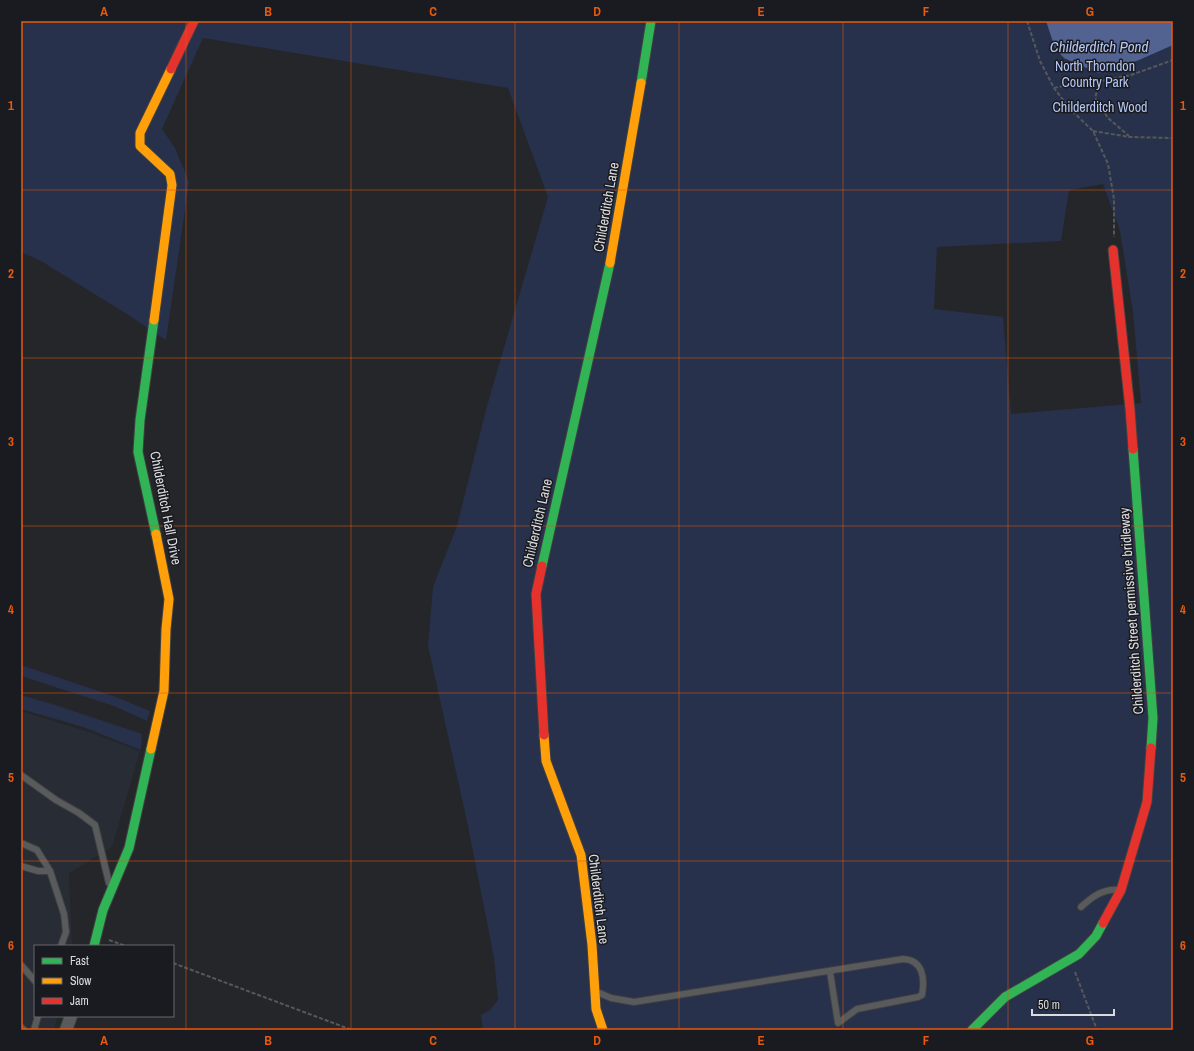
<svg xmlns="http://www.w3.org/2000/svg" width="1194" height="1051" font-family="'Archivo Narrow',sans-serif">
<rect width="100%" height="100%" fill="#242629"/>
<path fill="#282c35" d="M21 711 92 733 140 751 112 847 69 873 72 946H35V1016H58L54 1030H21Z"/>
<path fill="#27314b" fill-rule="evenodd" d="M21 21H1173V1030H483L481 1015 490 1010 498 1000 494 958 468 826 428 646 433 587 457 526 487 406 548 197 508 88 203 38 162 129 175 148 189 182 166 340 130 316 41 261 21 252ZM1103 184 1120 231 1133 312 1141 403 1011 414 1003 317 934 309 937 247 1061 241 1069 190Z
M21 665 116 697 150 711 147 721 114 706 21 676Z
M21 695 55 705 142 734 141 750 83 727 21 709Z"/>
<path fill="#526392" d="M1046 21H1173V45L1139 60 1098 73 1064 58 1055 48Z"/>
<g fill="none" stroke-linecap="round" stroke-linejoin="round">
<defs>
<path id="lane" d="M21 775 56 800 79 813 95 825 109 883
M21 843 37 850 50 871 64 914 66 932 61 946
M21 866 38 871H50
M1081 907C1092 897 1103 888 1120 890
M21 965 35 981
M597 992 611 998 634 1002 903 959C923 960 925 978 922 995L918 997 857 1009 838 1023 830 972
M21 1027 24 1030
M34 1030 38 1016"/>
<path id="street" d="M66 1030 71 1016"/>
<path id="fast" d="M641 83 651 21
M154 320 140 420 138 452 156 534
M1133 449 1153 718 1151 748
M542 566 610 263
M94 946 103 910 129 848 151 749
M972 1030 1005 997 1079 954 1096 936 1103 923"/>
<path id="slow" d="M610 263 641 83
M154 320 172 185 170 174 140 146V133L171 69
M544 735 546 761 581 855 592 945 596 1009 603 1030
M151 749 164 691 166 629 169 599 156 534"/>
<path id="jam" d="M171 69 194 21
M1113 250 1130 409 1133 449
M542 566 536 594 544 735
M1103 923 1121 890 1147 802 1151 748"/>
</defs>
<use href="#lane" stroke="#3f4042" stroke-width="8"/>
<use href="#street" stroke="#3f4042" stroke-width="14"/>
<use href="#fast" stroke="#3f4042" stroke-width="11"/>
<use href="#slow" stroke="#3f4042" stroke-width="11"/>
<use href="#jam" stroke="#3f4042" stroke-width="11"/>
<path stroke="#57585a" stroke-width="2" stroke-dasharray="4 2" stroke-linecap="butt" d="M1027 21 1040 61 1054 88 1071 110 1093 131 1108 164 1114 199V237
M1100 81 1095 98 1108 118 1129 136
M1054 88 1086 81H1100L1131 75 1173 60
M1093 131 1130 137 1173 138
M109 940 126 946
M173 963 352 1030
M1075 972 1097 1030"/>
<use href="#lane" stroke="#595a5c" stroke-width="6"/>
<use href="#street" stroke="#595a5c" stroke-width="12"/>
<use href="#fast" stroke="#30b455" stroke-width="9"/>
<use href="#slow" stroke="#ff9f0a" stroke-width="9"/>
<use href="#jam" stroke="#e5322d" stroke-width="9"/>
</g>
<path fill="none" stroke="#e8590c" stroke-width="1" stroke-opacity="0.55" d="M186 21V1030M351 21V1030M515 21V1030M679 21V1030M843 21V1030M1008 21V1030M21 190H1173M21 358H1173M21 526H1173M21 693H1173M21 861H1173"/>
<g text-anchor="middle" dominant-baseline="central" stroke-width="3" stroke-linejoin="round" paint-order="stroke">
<g font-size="14" fill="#b4c6f4" stroke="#1a1b20">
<text x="1095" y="66">North Thorndon<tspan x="1095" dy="16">Country Park</tspan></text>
<text x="1100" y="107">Childerditch Wood</text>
</g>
<g font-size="14" fill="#d9dbde" stroke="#1a1b20">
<text transform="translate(606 207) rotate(-80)">Childerditch Lane</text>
<text transform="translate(166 508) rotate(79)">Childerditch Hall Drive</text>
<text transform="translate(537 523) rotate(-77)">Childerditch Lane</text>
<text transform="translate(1131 611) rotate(-94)">Childerditch Street permissive bridleway</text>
<text transform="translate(599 899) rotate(83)">Childerditch Lane</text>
</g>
<g font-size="15" font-style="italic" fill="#b6c9f7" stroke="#1a1b20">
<text x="1099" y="46">Childerditch Pond</text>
</g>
</g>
<rect width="1194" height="1051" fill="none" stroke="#1a1b20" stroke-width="44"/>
<rect x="34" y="945" width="140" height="72" fill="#1a1b20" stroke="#66686c"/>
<rect x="42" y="958" width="20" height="6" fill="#30b455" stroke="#66686c"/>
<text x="70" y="965" font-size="12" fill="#d9dbde">Fast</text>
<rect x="42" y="978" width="20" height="6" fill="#ff9f0a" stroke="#66686c"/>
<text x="70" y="985" font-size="12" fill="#d9dbde">Slow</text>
<rect x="42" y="998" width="20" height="6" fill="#e5322d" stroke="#66686c"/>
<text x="70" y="1005" font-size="12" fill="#d9dbde">Jam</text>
<path d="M1032 1009v6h82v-6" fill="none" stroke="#d9dbde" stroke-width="2"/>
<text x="1038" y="1009" font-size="12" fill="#d9dbde" stroke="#1a1b20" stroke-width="3" paint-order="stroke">50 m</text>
<rect x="22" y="22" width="1150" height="1007" fill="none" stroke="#e8590c" stroke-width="1.5"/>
<g font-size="13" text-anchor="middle" font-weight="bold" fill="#e8590c">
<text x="104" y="16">A</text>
<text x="268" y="16">B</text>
<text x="433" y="16">C</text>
<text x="597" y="16">D</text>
<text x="761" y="16">E</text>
<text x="926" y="16">F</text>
<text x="1090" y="16">G</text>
<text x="11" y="110">1</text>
<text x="1183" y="110">1</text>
<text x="11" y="278">2</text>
<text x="1183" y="278">2</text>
<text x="11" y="446">3</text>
<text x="1183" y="446">3</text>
<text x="11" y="614">4</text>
<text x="1183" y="614">4</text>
<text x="11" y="782">5</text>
<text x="1183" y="782">5</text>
<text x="11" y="950">6</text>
<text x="1183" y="950">6</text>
<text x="104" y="1045">A</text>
<text x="268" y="1045">B</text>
<text x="433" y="1045">C</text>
<text x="597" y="1045">D</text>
<text x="761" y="1045">E</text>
<text x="926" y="1045">F</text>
<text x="1090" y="1045">G</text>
</g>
</svg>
